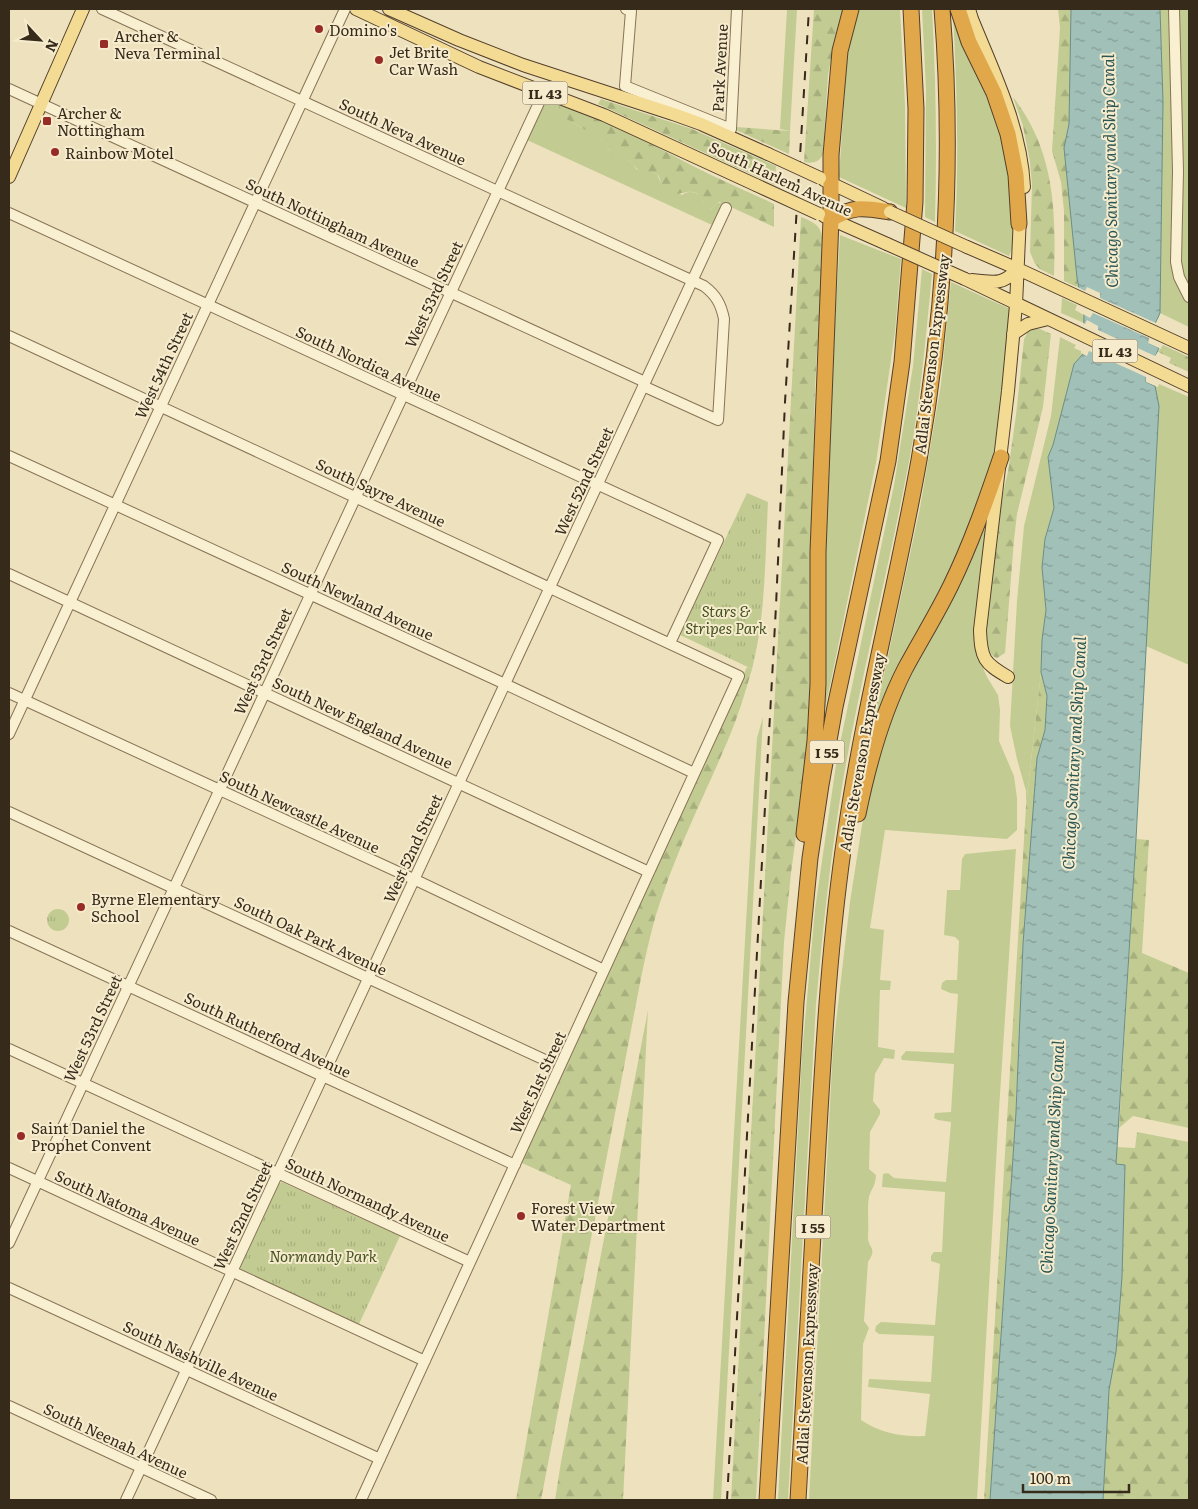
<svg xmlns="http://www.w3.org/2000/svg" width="1198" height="1509" font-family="Literata,serif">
<defs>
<pattern id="forest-firs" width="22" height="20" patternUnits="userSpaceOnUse" patternTransform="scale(1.25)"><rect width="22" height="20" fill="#c2cc92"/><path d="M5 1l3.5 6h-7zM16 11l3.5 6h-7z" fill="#a7af7d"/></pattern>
<pattern id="park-tufts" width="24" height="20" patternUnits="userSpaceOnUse" patternTransform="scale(1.25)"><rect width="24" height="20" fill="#c2cc92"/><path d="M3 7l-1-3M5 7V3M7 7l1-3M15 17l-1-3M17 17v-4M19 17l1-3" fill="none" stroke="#a7af7d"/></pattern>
<pattern id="water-ripples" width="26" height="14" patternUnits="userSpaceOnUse" patternTransform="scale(1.25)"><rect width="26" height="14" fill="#a1c0b8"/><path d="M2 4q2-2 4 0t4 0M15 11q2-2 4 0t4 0" fill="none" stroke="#849c95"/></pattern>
</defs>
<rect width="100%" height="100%" fill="#eee2be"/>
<path fill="#c2cc92" d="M787 9H797L790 131 780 129Z
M858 9H900L905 104 906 208 839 177 847 58Z
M922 9H932C936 80 937 150 935 222L925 217 926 89Z
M1160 9H1189V327L1160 313 1163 102Z
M953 15 992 101 1007 149 1014 215V244L1009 256 955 231C959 159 957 87 953 15Z
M546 101 558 105C563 123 589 129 601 139 606 143 609 151 614 154 622 160 632 158 636 169L646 172 657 174 661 183 682 195C689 190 695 192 702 197L703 203 711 209 717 203H722L712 225 527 140Z
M840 235 901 259 895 332 876 463 823 719 825 527 830 411Z
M922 269 932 274C925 345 919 417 904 487 885 583 861 678 844 775 831 851 823 927 816 1004L788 1500H778L802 1054 815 909 837 758 894 485 913 366Z
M951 282 1010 309 1006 369 997 436 992 462 972 529 871 735 920 508 941 384Z
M1062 298 1077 305 1075 310 1084 315V323L1061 313Z
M1060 337 1076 345 1074 348 1081 351 1083 354 1074 364 1053 445 1048 457 1054 508 1045 539 1042 567 1046 610 1042 640 1041 672 1026 806V791L1017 759 1010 726 1017 601 1024 526 1051 416Z
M1159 384 1189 397V665L1146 646 1159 406 1155 386 1158 387Z
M984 530 988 532 979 659 987 677 998 695 1000 710 999 741 1014 776 1017 798V830L1007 839 885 830 870 928 884 930 880 980 891 981 890 990H880L878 1047 895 1050 894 1059 884 1058 875 1074 873 1101 880 1110V1114L870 1132 869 1169 876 1175C875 1188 872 1187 869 1197 867 1207 869 1225 868 1237 868 1249 878 1247 868 1262L864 1321 869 1328 863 1344 861 1420C880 1433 902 1437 925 1436L930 1394 868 1387 869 1379 931 1382 934 1336 879 1334 875 1331 876 1326 881 1322 935 1325 940 1264 931 1261V1256L934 1252H942L945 1192 882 1187 883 1174 888 1173 894 1178 946 1182 951 1122 938 1120 934 1118 935 1113 951 1112 954 1064 902 1060 901 1057 906 1051 954 1053 958 994 950 993 941 989 942 983 946 980H957L959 941 955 937 944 935 947 890H960L962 859 965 854 1016 849 999 1110 977 1500H809L833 1048 850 902 862 825 872 783 893 713 920 657 965 573Z
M763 717 721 1500H713L754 783 757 738Z"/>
<path fill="url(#forest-firs)" d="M814 9H844L835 38 828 75 823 154C820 162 812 164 804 162Z
M1058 9H1071L1069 124 1064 148 1079 288 1064 281V211L1061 182 1052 151 1060 28Z
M1013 97C1055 151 1056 211 1054 276L1040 269 1035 264 1030 252 1032 185 1030 162 1023 126Z
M601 99 692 129 776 166 775 185 598 104Z
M558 105C605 120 648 142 691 165 718 179 747 191 774 204V227L720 202 717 203 711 209C701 207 704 197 696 193 684 188 673 202 663 188 660 183 661 178 657 174L640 172 630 161 619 158 613 154 601 139 565 118 561 114Z
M736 127 790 131 789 154 736 130Z
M801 217C815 223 821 225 823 241L815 389 812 513V687L801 799 791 873 784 942 756 1500H731Z
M1032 329H1040L1051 334 1043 407 1017 514 1014 540 1005 653 997 658C986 654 985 640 984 629L1000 505 1008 472 1016 415 1024 339 1028 332Z
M1163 345 1189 357V372L1169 363 1171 358 1158 352Z
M747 667 752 669C745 693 738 717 728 740 706 792 681 841 663 894 653 921 647 950 641 978L541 1500H516L571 1185 522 1163 525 1150Z
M1041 672 1047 696 1045 730 1037 758 1023 944 1016 1112 990 1500H984L1026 806Z
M1136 839 1149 840 1142 953 1189 973V1128L1133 1116 1119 1128Z
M648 1010 623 1500H555L561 1462Z
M1137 1132 1189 1142V1500H1103L1109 1390 1116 1352 1122 1277 1125 1165H1116L1117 1147 1135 1148Z"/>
<path fill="url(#park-tufts)" d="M747 493 768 502C765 558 766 614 752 669L680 635Z
M47 920a11 11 0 1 1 22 0a11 11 0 1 1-22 0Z
M282 1182 400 1236 359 1324 243 1271 240 1268 278 1184Z"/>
<path fill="url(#water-ripples)" stroke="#698d86" d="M1071 9H1160L1163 102 1160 313 1148 340 1149 343 1159 348 1146 377V382L1155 386 1159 406 1136 839 1116 1164 1125 1165 1122 1277 1116 1352 1109 1390 1103 1500H990L1016 1112 1023 944 1037 758 1045 730 1047 696 1041 672 1042 640 1046 610 1042 567 1045 539 1054 508 1048 457 1053 445 1074 364 1083 354 1084 315 1077 278 1064 148 1069 124Z"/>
<path fill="#eee2be" d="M1076 286 1085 291 1087 287 1100 293V298L1156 323 1158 319 1160 320 1151 341 1161 346V349L1148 343 1149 338 1093 313 1090 318 1081 313Z
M1087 320 1098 326V330L1155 356 1158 352 1160 353 1148 380 1157 384 1158 387 1146 382V377L1089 351 1087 356 1081 353V322L1085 324Z"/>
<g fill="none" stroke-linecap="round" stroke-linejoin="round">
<defs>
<path id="minor" d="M102 9 704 286C716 295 721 304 724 319L718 420 643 386
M626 9 631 11 625 86 731 129 737 9
M1174 9 1178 171 1176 262 1179 277 1189 297
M9 89 645 382
M9 213 718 540 670 643
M9 336 739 676 361 1500
M9 456 505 684 694 773
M9 574 649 872
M9 693 422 883 604 970
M9 734 345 9
M9 812 545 1060
M9 931 515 1165
M9 1049 470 1262
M9 1168 425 1361
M9 1243 544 92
M9 1288 380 1459
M9 1406 211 1500
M126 1500 726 208"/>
<path id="major" d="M356 9 479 67 604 115 756 185
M389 9 459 40 523 65 673 114 701 124 768 154
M969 9 972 19C994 73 1021 127 1024 187
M9 177 83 9
M824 180 883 208
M824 216 887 244
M967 247 1018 269 1189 348
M965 279 1189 386
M972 280C995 282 1001 286 1018 269
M1013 334 1028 324 1048 319
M1008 677C984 663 981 659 980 630L1008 391 1016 305 1020 216"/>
<path id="highway" d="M958 9 969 42 994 93 1008 134 1016 175 1019 224
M831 219C855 205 864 208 890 212
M858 814C868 765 882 714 905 669 920 641 937 614 951 585 971 544 986 501 1001 457
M804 834 815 741 818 684V552L831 219V155L840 51 851 9
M767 1500 796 1002 810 858 821 785 835 707 888 461 902 362 915 202 916 109 911 9
M798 1500C805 1382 811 1264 818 1146 824 1040 830 935 846 830 864 706 897 584 919 460 945 312 954 159 942 9"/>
</defs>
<use href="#minor" stroke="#877356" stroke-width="12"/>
<use href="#major" stroke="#54402b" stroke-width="14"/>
<use href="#highway" stroke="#54402b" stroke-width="17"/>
<use href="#minor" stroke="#f9efd1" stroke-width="10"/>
<use href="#major" stroke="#f3db94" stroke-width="12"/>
<use href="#highway" stroke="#e1a74b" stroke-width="15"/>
<path stroke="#362a1b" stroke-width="2" stroke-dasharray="9 9" stroke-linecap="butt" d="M727 1500 776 606 785 402 809 9"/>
<defs>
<path id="major-bridge" d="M768 154 820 178
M756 185 819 214
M890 212 967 247
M887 244 965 279"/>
</defs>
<use href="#major-bridge" stroke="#54402b" stroke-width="14" stroke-linecap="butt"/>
<use href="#major-bridge" stroke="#f3db94" stroke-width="12"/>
</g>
<g fill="#972b25" stroke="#f6eccd" stroke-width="2">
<circle cx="319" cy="29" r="5"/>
<rect x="99" y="39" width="10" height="10" rx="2.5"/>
<circle cx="379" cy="60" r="5"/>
<rect x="42" y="116" width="10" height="10" rx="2.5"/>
<circle cx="55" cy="152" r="5"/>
<circle cx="81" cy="907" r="5"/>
<circle cx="21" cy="1136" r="5"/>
<circle cx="521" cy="1216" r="5"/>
</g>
<g text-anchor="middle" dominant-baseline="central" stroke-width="4" stroke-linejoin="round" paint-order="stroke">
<g fill="#f6eccd" stroke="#706450" stroke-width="1">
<rect x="522.5" y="81.5" width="45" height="23" rx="4"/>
<rect x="1092.5" y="339.5" width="45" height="23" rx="4"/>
<rect x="809.5" y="740.5" width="35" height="23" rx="4"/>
<rect x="795.5" y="1215.5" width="35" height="23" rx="4"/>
</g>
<g font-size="14" font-weight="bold" fill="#362a1b">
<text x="545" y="93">IL 43</text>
<text x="1115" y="351">IL 43</text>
<text x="827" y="752">I 55</text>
<text x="813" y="1227">I 55</text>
</g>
<g font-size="15" fill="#362a1b" stroke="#f6eccd" text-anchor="start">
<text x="329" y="29">Domino's</text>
<text x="114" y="35">Archer &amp;<tspan x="114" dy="17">Neva Terminal</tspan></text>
<text x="389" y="51">Jet Brite<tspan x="389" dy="17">Car Wash</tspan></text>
<text x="57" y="112">Archer &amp;<tspan x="57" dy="17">Nottingham</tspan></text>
<text x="65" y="152">Rainbow Motel</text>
<text x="91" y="898">Byrne Elementary<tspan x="91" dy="17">School</tspan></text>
<text x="31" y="1127">Saint Daniel the<tspan x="31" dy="17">Prophet Convent</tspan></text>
<text x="531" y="1207">Forest View<tspan x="531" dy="17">Water Department</tspan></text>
</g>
<g font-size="15" fill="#362a1b" stroke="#f6eccd">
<text transform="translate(719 68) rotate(-87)">Park Avenue</text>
<text transform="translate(403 131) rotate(25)">South Neva Avenue</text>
<text transform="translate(781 178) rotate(25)">South Harlem Avenue</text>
<text transform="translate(333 222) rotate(25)">South Nottingham Avenue</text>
<text transform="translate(433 294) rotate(-65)">West 53rd Street</text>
<text transform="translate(931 354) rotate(-83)">Adlai Stevenson Expressway</text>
<text transform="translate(369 363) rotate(25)">South Nordica Avenue</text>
<text transform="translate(163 365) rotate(-65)">West 54th Street</text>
<text transform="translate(583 481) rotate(-65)">West 52nd Street</text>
<text transform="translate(381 492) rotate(25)">South Sayre Avenue</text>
<text transform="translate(358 600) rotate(25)">South Newland Avenue</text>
<text transform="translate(262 661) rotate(-65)">West 53rd Street</text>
<text transform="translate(363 722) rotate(25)">South New England Avenue</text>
<text transform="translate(861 752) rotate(-80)">Adlai Stevenson Expressway</text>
<text transform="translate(300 811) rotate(25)">South Newcastle Avenue</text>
<text transform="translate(412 848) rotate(-65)">West 52nd Street</text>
<text transform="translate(311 935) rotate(25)">South Oak Park Avenue</text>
<text transform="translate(92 1028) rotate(-65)">West 53rd Street</text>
<text transform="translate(268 1034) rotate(25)">South Rutherford Avenue</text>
<text transform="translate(537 1082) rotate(-65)">West 51st Street</text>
<text transform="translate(368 1199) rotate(25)">South Normandy Avenue</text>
<text transform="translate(128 1207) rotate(25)">South Natoma Avenue</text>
<text transform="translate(242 1215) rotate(-65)">West 52nd Street</text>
<text transform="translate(201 1360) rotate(25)">South Nashville Avenue</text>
<text transform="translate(806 1364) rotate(-87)">Adlai Stevenson Expressway</text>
<text transform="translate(116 1440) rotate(25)">South Neenah Avenue</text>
</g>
<g font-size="15" font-style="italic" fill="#445322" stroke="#f6eccd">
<text x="726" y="610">Stars &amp;<tspan x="726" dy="17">Stripes Park</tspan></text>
<text x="323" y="1255">Normandy Park</text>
</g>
<g font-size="16" font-style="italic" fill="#2a5655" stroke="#f6eccd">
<text transform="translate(1109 171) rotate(-91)">Chicago Sanitary and Ship Canal</text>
<text transform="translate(1073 753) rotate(-87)">Chicago Sanitary and Ship Canal</text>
<text transform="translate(1051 1157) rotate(-87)">Chicago Sanitary and Ship Canal</text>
</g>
</g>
<rect width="1198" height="1509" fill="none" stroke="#362a1b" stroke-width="20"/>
<g transform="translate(40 40) rotate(116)" stroke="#f6eccd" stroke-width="4" paint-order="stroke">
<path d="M0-4L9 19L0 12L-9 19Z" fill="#362a1b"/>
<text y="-8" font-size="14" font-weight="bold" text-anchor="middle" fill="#362a1b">N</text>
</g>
<path d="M1023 1484v8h106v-8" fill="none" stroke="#362a1b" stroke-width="2.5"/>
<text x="1030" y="1484" font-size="15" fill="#362a1b" stroke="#f6eccd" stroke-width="4" paint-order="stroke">100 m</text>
</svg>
